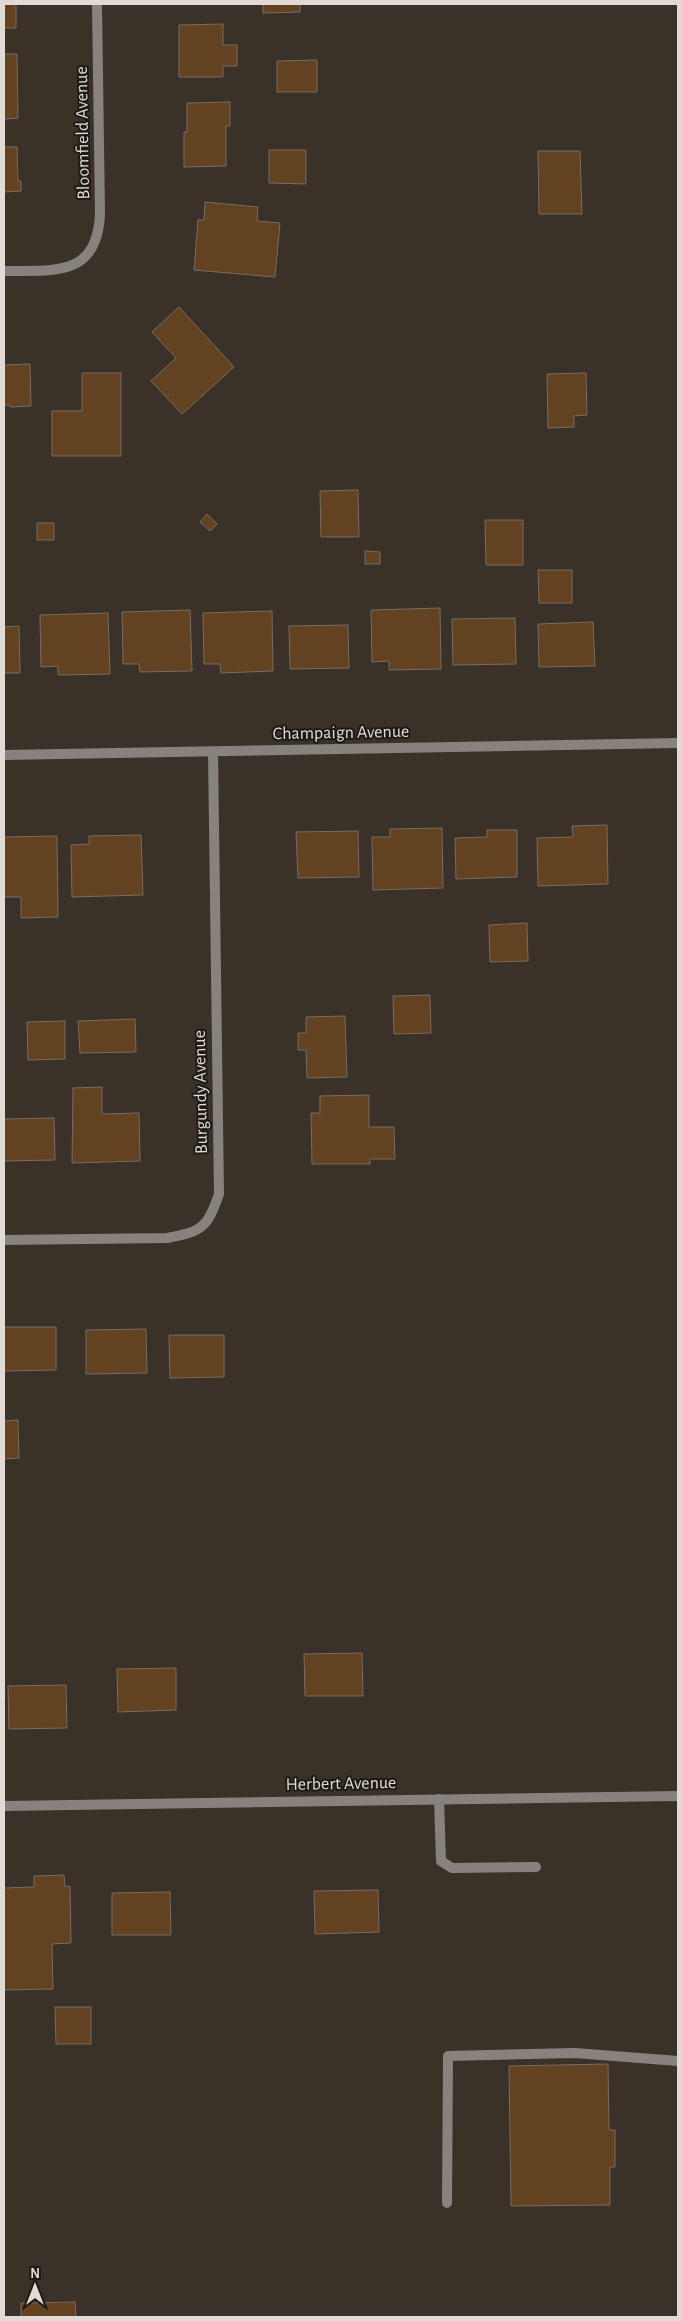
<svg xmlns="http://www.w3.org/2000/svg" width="682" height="2321" font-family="'Alegreya Sans',sans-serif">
<rect width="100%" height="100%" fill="#3a3128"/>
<path fill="#624221" stroke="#786d62" d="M4 4H16V28H4Z
M263 4H300V12L263 13Z
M223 24V45H237V66H223V77H179V25Z
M4 54H17L18 118 4 119Z
M317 60V92H277V61Z
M230 102V126H226V166L184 167V132H187V103Z
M4 147H17L18 181H21V191L4 192Z
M269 150H306V184L269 183Z
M538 151H580L582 214H539Z
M205 202 258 207 257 221 280 223 275 277 194 270 198 220H204Z
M179 307 234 367 182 414 151 381 176 358 152 332Z
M30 364 31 406 10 407V405H4V365Z
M82 373H121V456H52V411H82Z
M586 373 587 415 574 416V427L548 428 547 374Z
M358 490 359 537H321L320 491Z
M207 514 217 524 210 531 200 522Z
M485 520H523V565H486Z
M37 523H54V540H37Z
M365 551 380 552V564H365Z
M538 570H572V603H539Z
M440 608 441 669 389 670V661L372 662 371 610Z
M190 610 192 671 140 672 139 664H123L122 612Z
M272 611 273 671 221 673 220 664H204L203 613Z
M108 613 110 674 58 675V666L41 667 40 615Z
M515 618 516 664 453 665 452 619Z
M593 622 595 666 539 667 538 624Z
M348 625 349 668 290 669 289 626Z
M19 626 20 673H4V627Z
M607 825 608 884 538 886 537 838 573 837 572 826Z
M442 828 443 888 373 890 372 837H390V829Z
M487 830H517V877L456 879 455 838 487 837Z
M358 831 359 877 298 878 296 832Z
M141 835 143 895 72 897 71 845 89 844V836Z
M57 836 58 917 21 918V897H4V837Z
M527 923 528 961 490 962 489 925Z
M430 995 431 1033 394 1034 393 996Z
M345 1016 347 1077 307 1078 306 1050H298V1033H306V1017Z
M135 1019 136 1052 80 1053 78 1021Z
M65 1021V1059L28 1060 27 1022Z
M102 1087V1114L139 1113 140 1161 72 1163 73 1088Z
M369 1095V1127H394L395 1159H370V1164H312L311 1113H320V1096Z
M54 1118 55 1160 4 1161V1119Z
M4 1327H56V1370L4 1371Z
M146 1329 147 1373 86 1374V1330Z
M169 1335H224V1377L170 1378Z
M18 1420 19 1458 4 1459V1421Z
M362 1653 363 1696H305L304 1654Z
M176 1668V1710L118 1712 117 1669Z
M66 1685 67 1728 9 1729 8 1686Z
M64 1875 65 1887 70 1886 71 1943 52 1944 53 1989 4 1990V1888L34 1887V1876Z
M378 1890 379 1932 315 1934 314 1891Z
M170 1892 171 1935H112V1893Z
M55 2007H91V2044H56Z
M608 2064 609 2130H615V2167H610V2205L511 2206 509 2066Z
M75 2302 76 2317H21V2303Z"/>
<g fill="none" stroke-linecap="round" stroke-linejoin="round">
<path stroke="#87827e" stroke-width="10" d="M439 1799 441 1861 452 1868 536 1867
M447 2203 448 2056 575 2053 678 2061"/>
<path stroke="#87827e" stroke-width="10" d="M4 271C54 270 97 278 100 214L97 4
M4 755 678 743
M4 1240 167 1238C203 1231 207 1228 219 1194L213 752
M4 1806 678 1796"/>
</g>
<g text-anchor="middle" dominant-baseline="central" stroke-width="4" stroke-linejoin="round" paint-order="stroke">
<g font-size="18" fill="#e1dad5" stroke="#1e1a15">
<text transform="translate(83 133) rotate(-91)">Bloomfield Avenue</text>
<text transform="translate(341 733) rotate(-1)">Champaign Avenue</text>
<text transform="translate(201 1092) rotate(-91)">Burgundy Avenue</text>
<text transform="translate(341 1784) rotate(-1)">Herbert Avenue</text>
</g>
</g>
<rect width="682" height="2321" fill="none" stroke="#e1dad5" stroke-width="10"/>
<g transform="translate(35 2286)" stroke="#1e1a15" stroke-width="4" paint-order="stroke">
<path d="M0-4L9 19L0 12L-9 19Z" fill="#e1dad5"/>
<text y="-8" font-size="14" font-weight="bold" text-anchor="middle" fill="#e1dad5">N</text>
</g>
</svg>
